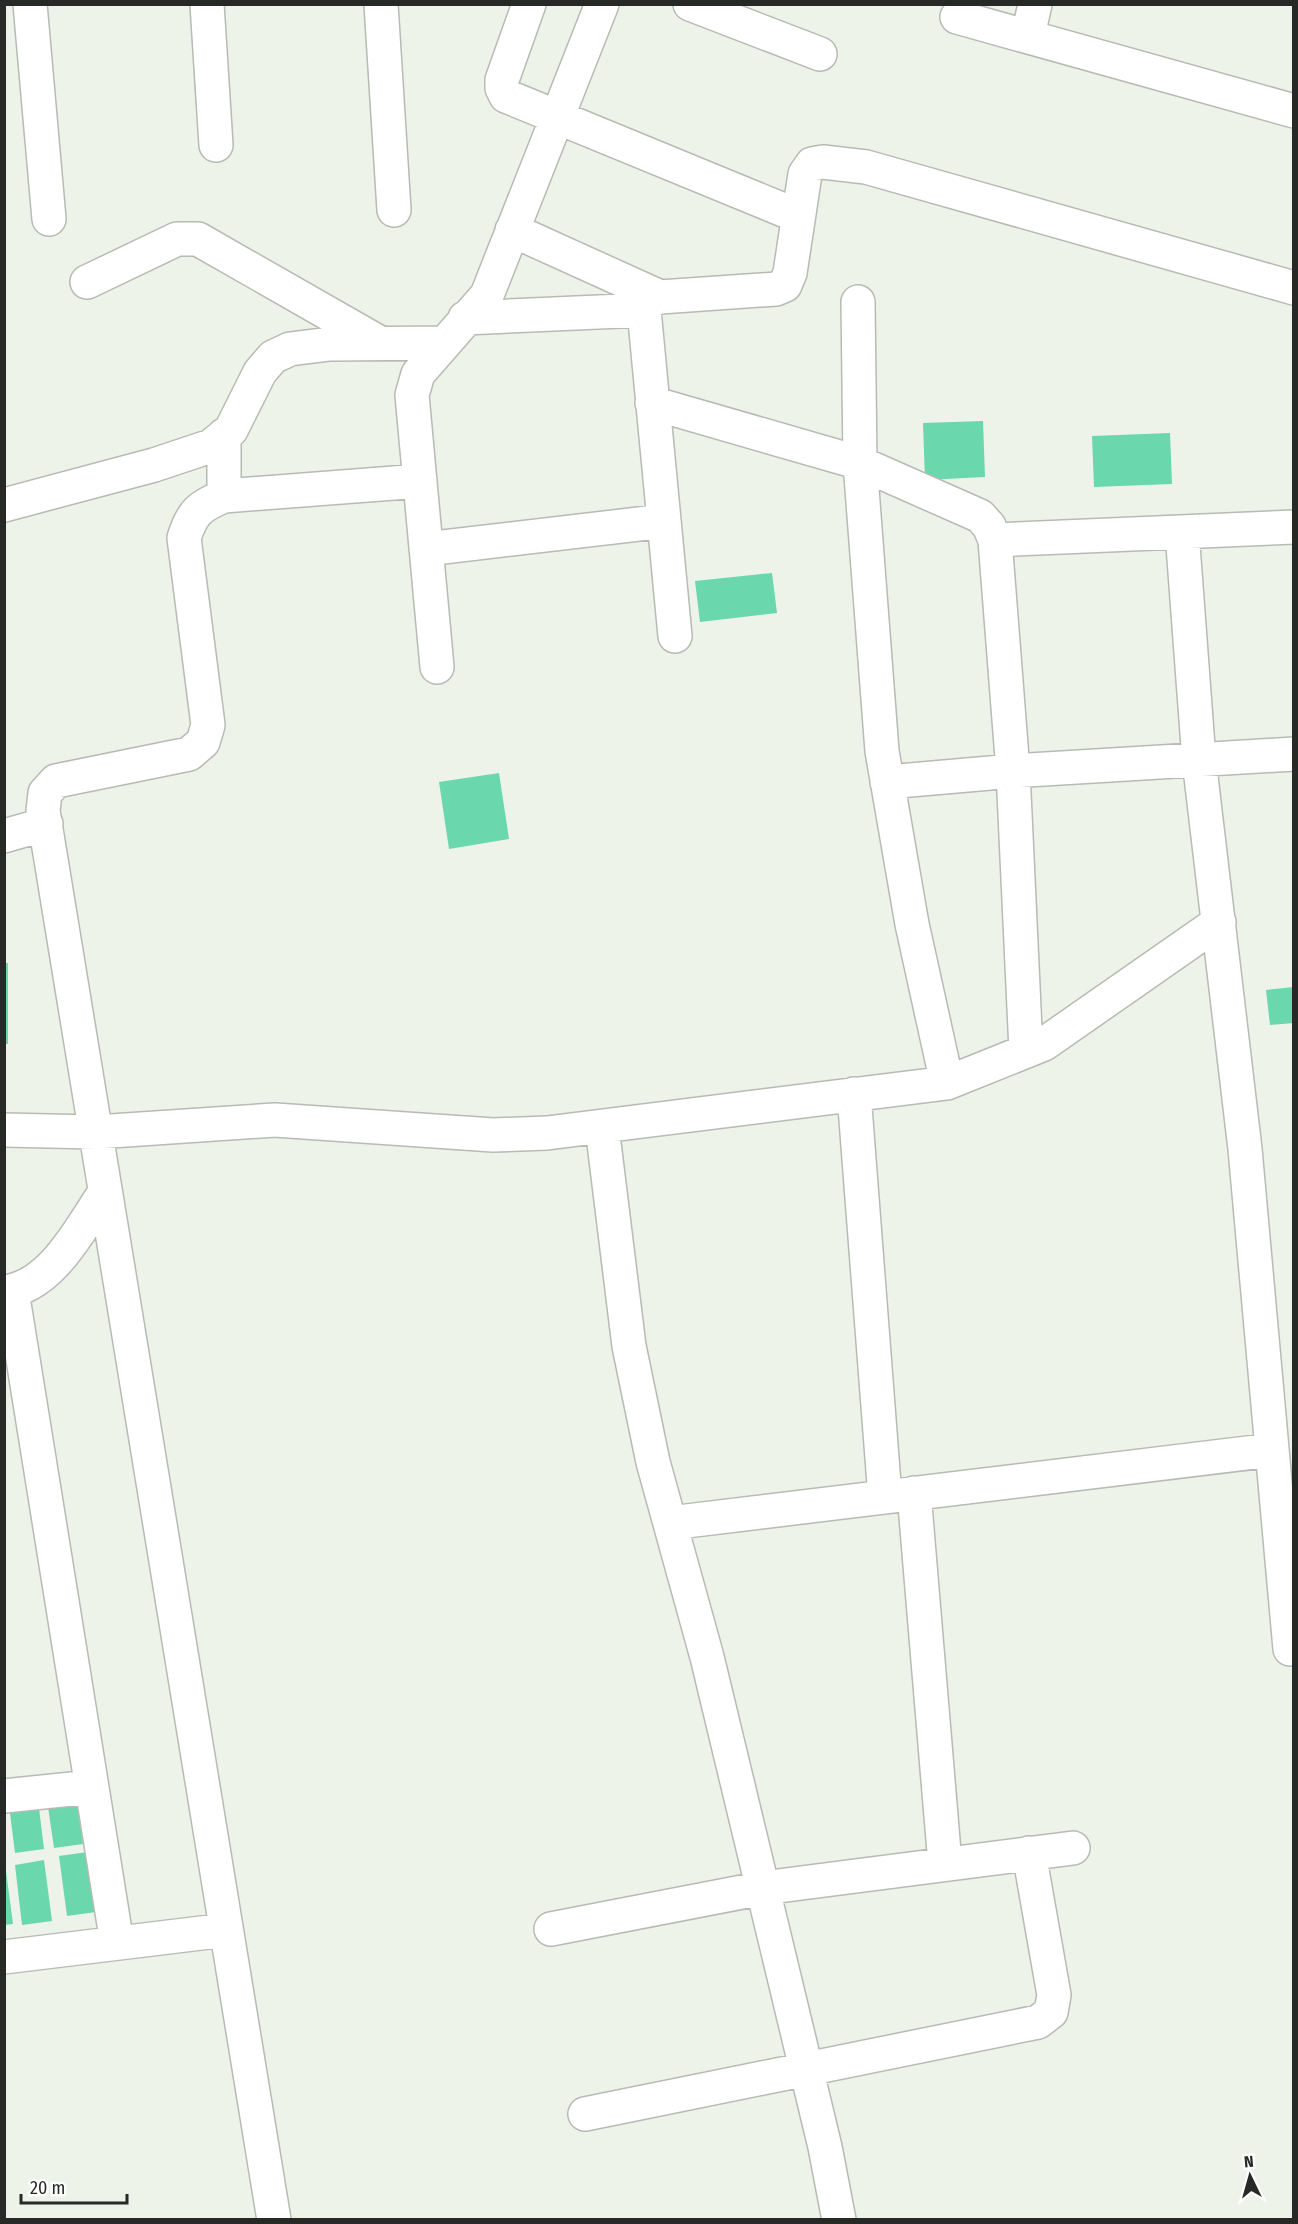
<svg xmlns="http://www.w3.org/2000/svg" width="1298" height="2224" font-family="'Fira Sans Condensed',sans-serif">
<rect width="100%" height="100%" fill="#eef3ea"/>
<path fill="#6ad7ac" d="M983 421 985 477 925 480 923 423Z
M1170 433 1172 484 1094 487 1092 436Z
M772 573 777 613 700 622 695 581Z
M499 773 509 839 449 849 439 782Z
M4 963H8V1044H4Z
M1294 987V1023L1270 1025 1266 990Z
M76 1796 83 1844 54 1848 47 1800Z
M38 1800 44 1849 15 1853 9 1805Z
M88 1852 96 1912 67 1916 59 1856Z
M44 1860 52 1921 22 1925 15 1865Z
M6 1871 13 1924 4 1925V1872Z"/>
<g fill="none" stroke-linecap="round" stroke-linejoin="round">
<defs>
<path id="minor" d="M30 4 49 219
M207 4 216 145
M381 4 394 210
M529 4 502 80V88L506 96 798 216
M690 4 820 54
M957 17 1294 111
M1028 36 1035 4
M512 230 660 297
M87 282 177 239H198L380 343
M858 302 860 463 882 751 912 924 947 1083
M465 318 644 310
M652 403 860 463 980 516 989 526 995 540 1013 771 1026 1051
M224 496V435
M4 505 154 465 211 446 231 430 260 372 273 357 290 349 330 344 445 343
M1182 532 1199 760 1245 1149 1290 1649
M995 540 1294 527
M426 549 664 521
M675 636 644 310 648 302 660 297 776 289 785 285 790 273 805 174 812 164 823 162 866 167 1294 288
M437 667 412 395 418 374 487 295 602 4
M887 782 1013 771 1294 754
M4 836 46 824
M854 1094 885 1497
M602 1127 629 1346 653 1462 707 1657 825 2147 839 2220
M4 1130 96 1132 275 1120 493 1135 547 1133 947 1083 1044 1044 1219 922
M12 1291 117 1943
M4 1292C52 1287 81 1227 105 1192
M914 1493 945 1864
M670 1523 1272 1450
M4 1796 91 1787
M551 1929 763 1888 1073 1848
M4 1957 226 1930
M585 2114 1038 2022 1051 2012 1054 1995 1029 1853
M274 2220 43 811 45 793 56 781 189 754 203 742 208 725 184 538C192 512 200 506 224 496L420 481"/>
</defs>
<use href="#minor" stroke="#b6bbb3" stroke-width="36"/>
<use href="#minor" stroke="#fff" stroke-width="33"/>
</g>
<rect width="1298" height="2224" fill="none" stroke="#272926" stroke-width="12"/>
<g transform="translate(1250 2176) rotate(355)" stroke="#fefffd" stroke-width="4.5" paint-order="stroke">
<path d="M0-4.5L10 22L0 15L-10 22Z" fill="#272926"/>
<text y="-9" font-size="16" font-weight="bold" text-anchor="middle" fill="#272926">N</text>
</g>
<path d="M21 2194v9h106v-9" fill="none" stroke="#272926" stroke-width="3"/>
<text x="30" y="2194" font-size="18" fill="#272926" stroke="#fefffd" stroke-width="4.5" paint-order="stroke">20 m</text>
</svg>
